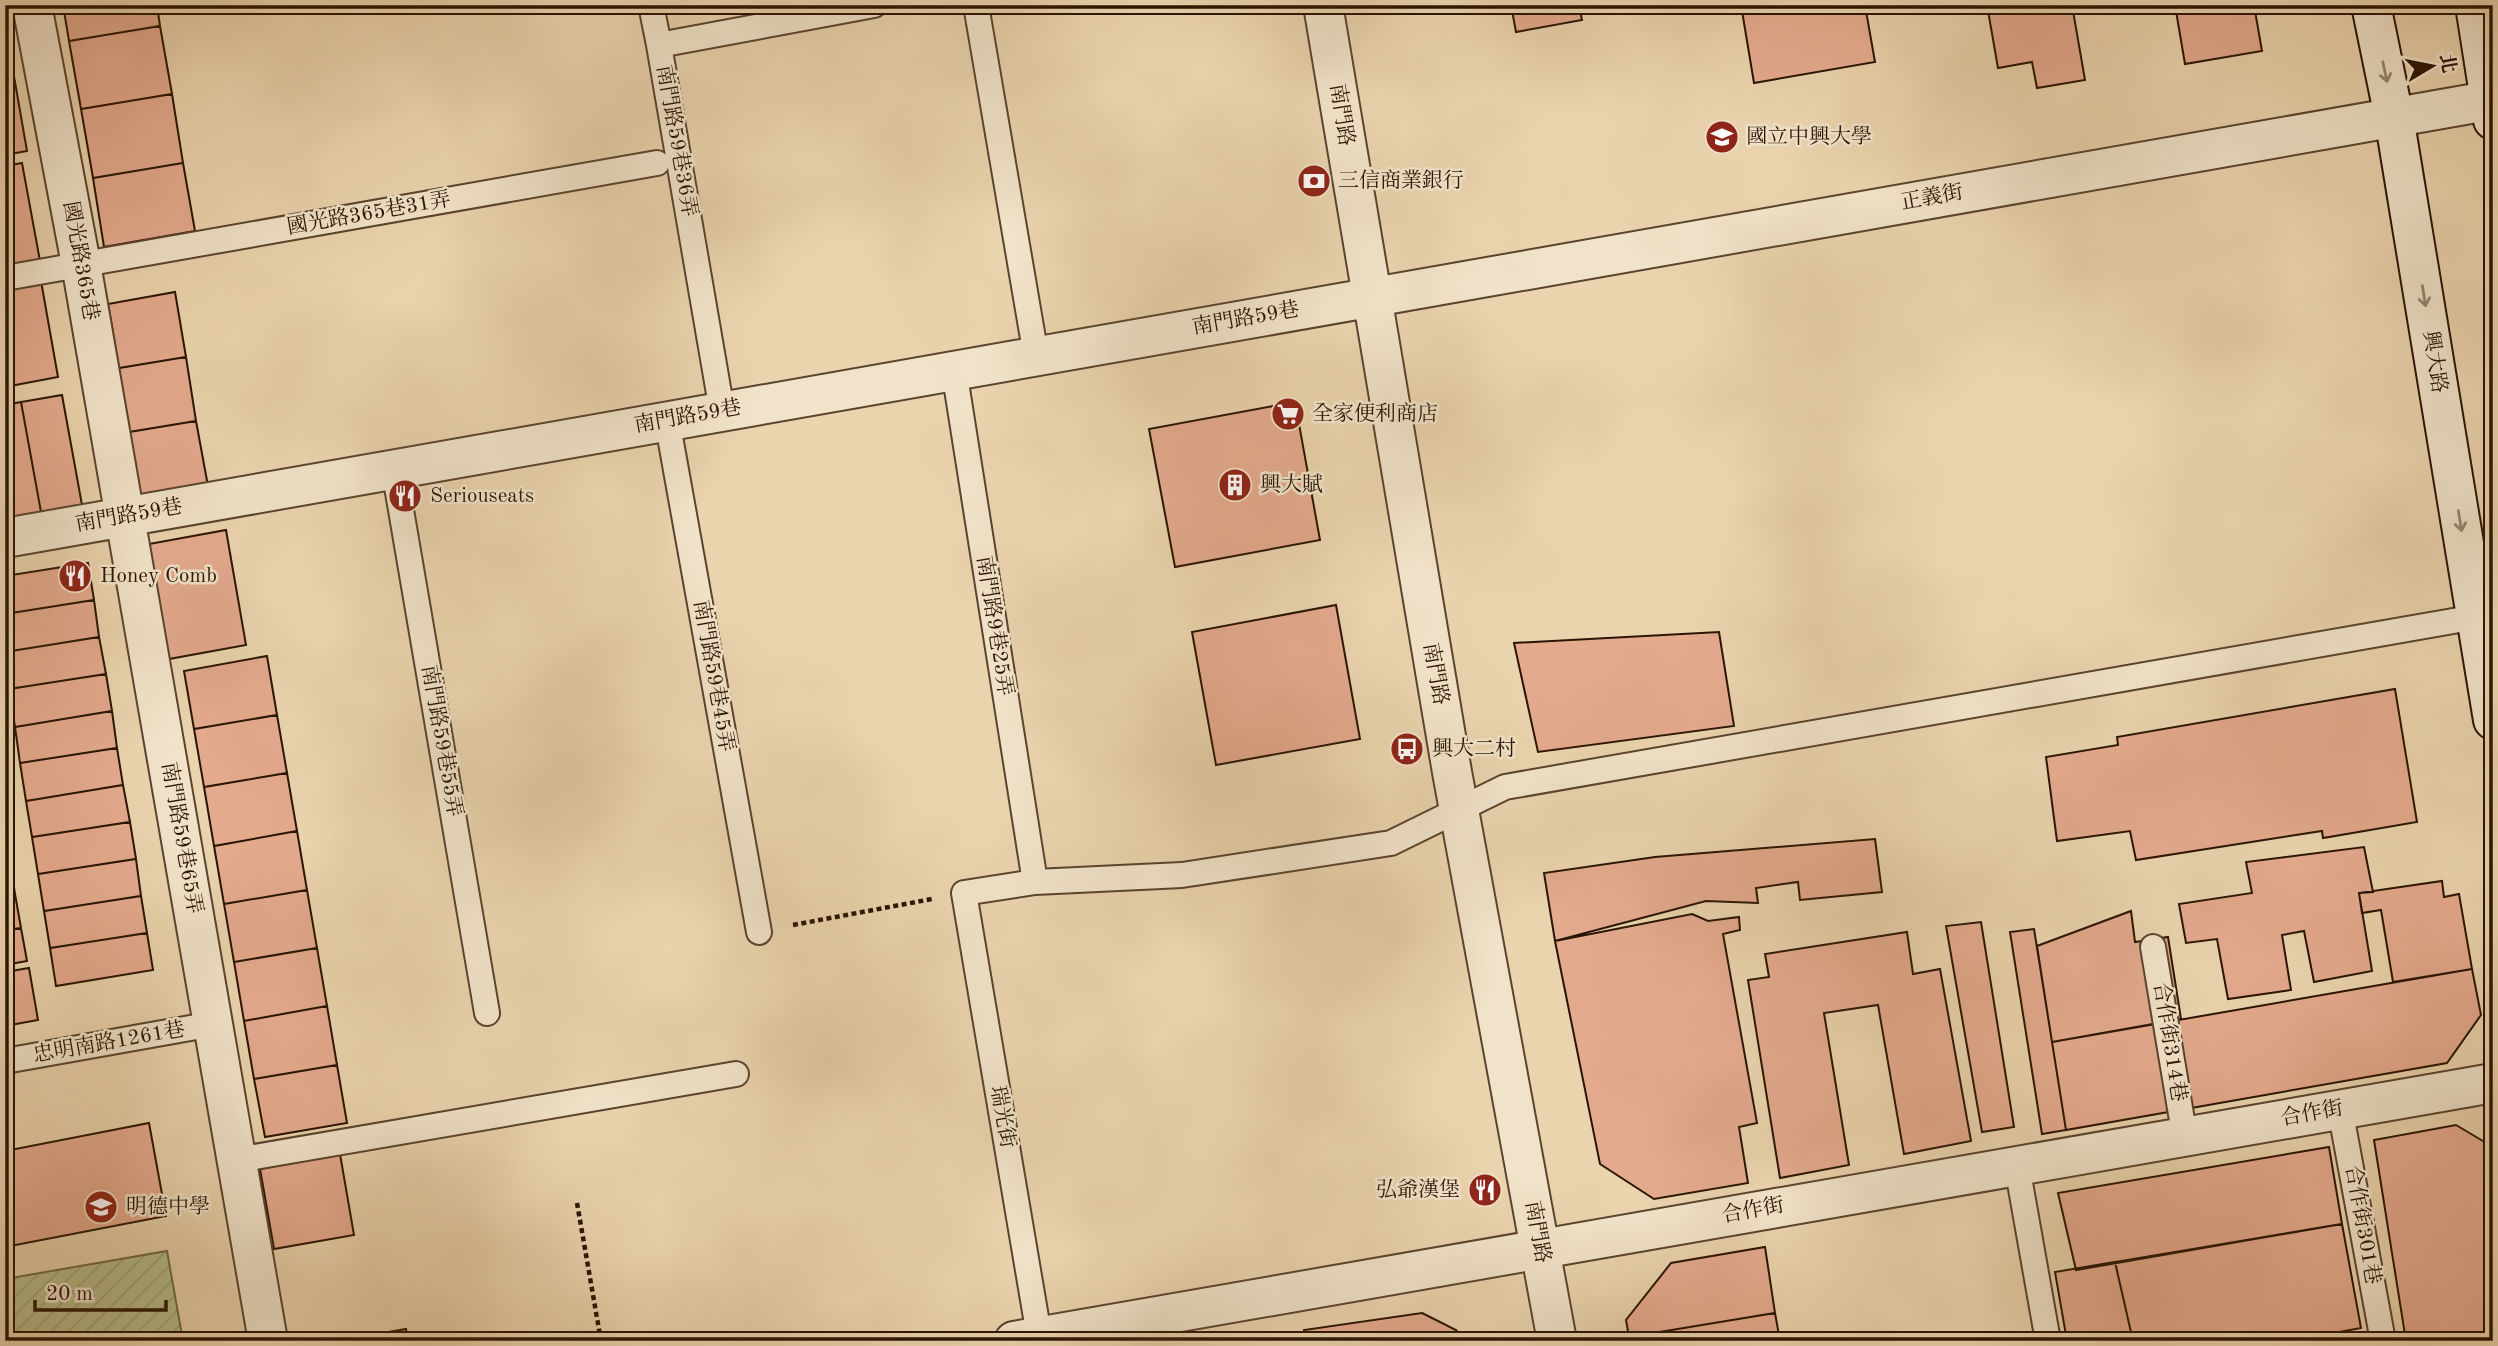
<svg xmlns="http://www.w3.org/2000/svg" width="2498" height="1346" font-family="'Old Standard TT','Noto Serif TC',serif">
<defs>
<pattern id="garden-furrows" width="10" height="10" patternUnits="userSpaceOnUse" patternTransform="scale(1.75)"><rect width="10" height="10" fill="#b6bd8a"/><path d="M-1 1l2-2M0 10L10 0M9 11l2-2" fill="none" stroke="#9da275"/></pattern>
</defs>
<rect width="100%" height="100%" fill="#ead4ae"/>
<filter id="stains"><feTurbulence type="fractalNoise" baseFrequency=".00286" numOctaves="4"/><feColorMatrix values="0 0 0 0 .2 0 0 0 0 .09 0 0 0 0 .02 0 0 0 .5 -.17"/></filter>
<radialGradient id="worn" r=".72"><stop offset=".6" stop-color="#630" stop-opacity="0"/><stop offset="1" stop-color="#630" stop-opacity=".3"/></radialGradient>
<path fill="url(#garden-furrows)" stroke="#706846" stroke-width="2" d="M167 1251 183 1341H5V1279Z"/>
<path fill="#e4aa8e" stroke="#2a1403" stroke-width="2" d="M63 5H157L160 26 69 41Z
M1511 5H1579L1582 20 1516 32Z
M1741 5H1865L1875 62 1754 83Z
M1987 5H2072L2085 80 2037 88 2032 62 1998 68Z
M2175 5H2254L2262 51 2185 64Z
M160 26 172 94 81 109 69 41Z
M5 29 15 82 5 84Z
M15 82 27 151 5 155V84Z
M172 94 183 163 93 178 81 109Z
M22 163 40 261 5 268V166Z
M183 163 195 231 104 247 93 178Z
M41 281 58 377 5 387V288Z
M175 292 186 357 119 368 108 304Z
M186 357 196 421 129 432 119 368Z
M62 395 82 505 41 512 21 402Z
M21 402 41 512 5 519V405Z
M1295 402 1320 540 1175 567 1149 429Z
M196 421 208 486 141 497 129 432Z
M226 530 246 645 169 659 149 544Z
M88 563 94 600 5 614V576Z
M94 600 99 637 5 652V614Z
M1336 605 1360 739 1216 765 1192 632Z
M1719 632 1734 726 1538 752 1514 643Z
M99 637 106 674 9 689 5 652Z
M267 656 277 715 194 729 184 671Z
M106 674 112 711 15 727 9 689Z
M2395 689 2417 822 2323 838 2322 831 2136 860 2130 831 2057 841 2046 757 2118 745 2117 737Z
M112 711 117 748 20 763 15 727Z
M277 715 287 773 204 787 194 729Z
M117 748 123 785 26 801 20 763Z
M287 773 297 831 214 846 204 787Z
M123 785 130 822 32 837 26 801Z
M130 822 136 859 38 874 32 837Z
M297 831 307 890 224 904 214 846Z
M5 836 10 861 5 862Z
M1875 839 1882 892 1800 900 1798 882 1756 888 1758 903 1706 901 1555 941 1544 873 1655 857Z
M2364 847 2373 892 2359 893 2372 971 2314 982 2304 931 2282 935 2291 990 2228 999 2217 939 2186 943 2179 904 2252 893 2246 862Z
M136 859 141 896 44 911 38 874Z
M10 861 15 894 5 896V862Z
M2442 881 2444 897 2459 894 2472 969 2393 982 2381 910 2362 913 2359 893Z
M307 890 317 948 234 962 224 904Z
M15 894 21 928 5 930V896Z
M141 896 147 933 50 948 44 911Z
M2131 911 2135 942 2168 937 2181 1019 2052 1042 2037 946Z
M1692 914 1708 921 1739 917 1740 930 1723 934 1757 1123 1739 1127 1748 1183 1654 1199 1600 1164 1555 941Z
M1981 922 2014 1127 1982 1132 1946 926Z
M21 928 27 961 5 965V930Z
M2034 929 2066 1130 2042 1134 2010 932Z
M1907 932 1913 974 1940 969 1971 1141 1904 1154 1878 1005 1824 1013 1849 1165 1780 1178 1748 980 1769 977 1765 954Z
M147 933 153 970 56 986 50 948Z
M317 948 327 1006 244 1021 234 962Z
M29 968 38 1020 5 1026V972Z
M2472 969 2481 1015 2447 1063 2066 1130 2052 1042Z
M327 1006 337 1065 254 1079 244 1021Z
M337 1065 347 1123 265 1137 254 1079Z
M149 1123 166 1216 5 1247V1151Z
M2456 1125 2493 1147V1341H2406L2374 1140Z
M2329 1147 2342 1224 2076 1270 2058 1193Z
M340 1154 354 1235 274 1249 260 1169Z
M2342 1224 2361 1328 2291 1341H2133L2115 1262Z
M1765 1247 1775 1313 1629 1337 1626 1320 1671 1263Z
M2115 1262 2133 1341H2067L2055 1272Z
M1422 1313 1456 1330 1466 1341H1305L1304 1330Z
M1775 1313 1780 1341H1630L1629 1337Z
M406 1329 408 1341H337Z"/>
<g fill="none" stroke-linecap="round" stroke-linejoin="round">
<defs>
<path id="lane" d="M651 5 659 45
M976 5 1036 356
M5 278 657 163
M954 370 1035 882
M722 411 659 45 874 5
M667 420 759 932
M394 469 487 1013
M2153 947 2185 1138
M5 1061 213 1024
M2340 1109 2383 1341
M237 1160 736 1074
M2017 1166 2048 1341
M1040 1341 964 893 1035 882 1182 875 1391 843 1505 787 2476 617"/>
<path id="street" d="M32 5 81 264 268 1341
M1323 5 1452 772 1557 1341
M5 538 2493 100
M1014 1341 2493 1083"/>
<path id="secondary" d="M2371 5 2394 117 2493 720
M2475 5 2493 120"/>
</defs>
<use href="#lane" stroke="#5a442e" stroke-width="28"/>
<use href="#street" stroke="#5a442e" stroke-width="42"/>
<use href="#secondary" stroke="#2a1403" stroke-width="42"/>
<path stroke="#2a1403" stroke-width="4.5" stroke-dasharray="5 3.5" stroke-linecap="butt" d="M793 925 932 899
M577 1203 601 1341"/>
<use href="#lane" stroke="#f1e3ca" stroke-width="24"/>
<use href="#street" stroke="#f1e3ca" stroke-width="38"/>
<use href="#secondary" stroke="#f1e3ca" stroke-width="38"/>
</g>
<defs><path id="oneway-shaft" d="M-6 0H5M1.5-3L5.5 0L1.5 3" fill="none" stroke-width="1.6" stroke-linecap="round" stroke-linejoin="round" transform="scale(1.75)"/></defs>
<g stroke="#978670">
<use href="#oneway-shaft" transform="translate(2385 72) rotate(78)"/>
<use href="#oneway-shaft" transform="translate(2424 296) rotate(81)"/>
<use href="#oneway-shaft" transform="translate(2460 521) rotate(81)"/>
</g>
<defs>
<symbol id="university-disc" viewBox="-11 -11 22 22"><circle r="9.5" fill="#8f2418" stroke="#f1e3ca"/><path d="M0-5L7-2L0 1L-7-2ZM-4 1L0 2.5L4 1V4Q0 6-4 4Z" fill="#fff"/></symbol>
<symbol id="bank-disc" viewBox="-11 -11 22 22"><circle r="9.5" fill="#8f2418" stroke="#f1e3ca"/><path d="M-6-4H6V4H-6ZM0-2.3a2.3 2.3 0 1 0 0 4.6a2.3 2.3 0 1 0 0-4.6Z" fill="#fff"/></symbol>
<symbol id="supermarket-disc" viewBox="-11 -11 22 22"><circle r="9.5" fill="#8f2418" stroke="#f1e3ca"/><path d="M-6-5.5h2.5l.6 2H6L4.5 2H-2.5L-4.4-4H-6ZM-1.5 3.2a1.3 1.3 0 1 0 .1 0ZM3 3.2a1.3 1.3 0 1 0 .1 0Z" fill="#fff"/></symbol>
<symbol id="building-disc" viewBox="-11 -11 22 22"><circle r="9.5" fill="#8f2418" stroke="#f1e3ca"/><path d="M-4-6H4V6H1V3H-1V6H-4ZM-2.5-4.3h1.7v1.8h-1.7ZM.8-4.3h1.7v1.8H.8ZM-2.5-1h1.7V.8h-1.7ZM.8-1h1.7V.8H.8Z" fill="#fff"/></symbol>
<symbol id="restaurant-disc" viewBox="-11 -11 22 22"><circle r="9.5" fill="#8f2418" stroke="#f1e3ca"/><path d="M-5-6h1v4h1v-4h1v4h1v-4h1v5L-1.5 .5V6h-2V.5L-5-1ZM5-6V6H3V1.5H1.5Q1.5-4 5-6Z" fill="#fff"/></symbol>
<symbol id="bus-disc" viewBox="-11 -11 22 22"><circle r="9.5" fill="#8f2418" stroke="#f1e3ca"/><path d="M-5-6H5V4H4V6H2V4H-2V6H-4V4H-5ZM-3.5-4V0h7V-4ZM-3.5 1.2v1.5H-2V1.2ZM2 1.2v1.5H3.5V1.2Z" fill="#fff"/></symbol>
<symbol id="school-disc" viewBox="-11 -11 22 22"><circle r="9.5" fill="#8f2418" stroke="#f1e3ca"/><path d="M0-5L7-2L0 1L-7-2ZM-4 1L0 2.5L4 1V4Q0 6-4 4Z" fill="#fff"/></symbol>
</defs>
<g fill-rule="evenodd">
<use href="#university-disc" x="1703" y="118" width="38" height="38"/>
<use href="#bank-disc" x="1295" y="162" width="38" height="38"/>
<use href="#supermarket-disc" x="1269" y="395" width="38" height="38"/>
<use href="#building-disc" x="1216" y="466" width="38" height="38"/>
<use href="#restaurant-disc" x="386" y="477" width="38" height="38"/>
<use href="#restaurant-disc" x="56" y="557" width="38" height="38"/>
<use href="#bus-disc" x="1388" y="730" width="38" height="38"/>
<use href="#restaurant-disc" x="1466" y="1171" width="38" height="38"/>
<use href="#school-disc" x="82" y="1188" width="38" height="38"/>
</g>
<g text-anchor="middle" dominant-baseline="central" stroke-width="5" stroke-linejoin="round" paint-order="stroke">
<g font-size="21" fill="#2a1403" stroke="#f1e3ca">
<text transform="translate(1341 115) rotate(81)">南門路</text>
<text transform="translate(676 141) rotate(80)">南門路59巷36弄</text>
<text transform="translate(1932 198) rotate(-10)">正義街</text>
<text transform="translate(369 214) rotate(-10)">國光路365巷31弄</text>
<text transform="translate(80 261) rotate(80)">國光路365巷</text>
<text transform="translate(1246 319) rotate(-10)">南門路59巷</text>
<text transform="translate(2434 362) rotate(81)">興大路</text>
<text transform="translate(688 417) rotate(-10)">南門路59巷</text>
<text transform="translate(129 516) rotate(-10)">南門路59巷</text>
<text transform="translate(994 626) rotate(81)">南門路9巷25弄</text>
<text transform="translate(1435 674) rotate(80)">南門路</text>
<text transform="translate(713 676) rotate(80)">南門路59巷45弄</text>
<text transform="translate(441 741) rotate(80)">南門路59巷55弄</text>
<text transform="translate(181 838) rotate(80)">南門路59巷65弄</text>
<text transform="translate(2169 1042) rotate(81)">合作街314巷</text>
<text transform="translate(109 1043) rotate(-10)">忠明南路1261巷</text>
<text transform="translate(2312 1114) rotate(-10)">合作街</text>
<text transform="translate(1002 1117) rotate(80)">瑞光街</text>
<text transform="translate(1753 1211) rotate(-10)">合作街</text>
<text transform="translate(2362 1225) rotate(80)">合作街301巷</text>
<text transform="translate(1537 1232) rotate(80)">南門路</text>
</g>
<g font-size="21" fill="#2a1403" stroke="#f1e3ca" text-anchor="start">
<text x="1746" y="137">國立中興大學</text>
<text x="1338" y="181">三信商業銀行</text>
<text x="1312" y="414">全家便利商店</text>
<text x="1260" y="485">興大賦</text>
<text x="430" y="496">Seriouseats</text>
<text x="100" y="576">Honey Comb</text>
<text x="1432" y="749">興大二村</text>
<text x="1460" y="1190" text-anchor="end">弘爺漢堡</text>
<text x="126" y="1207">明德中學</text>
</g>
</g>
<rect width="2498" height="1346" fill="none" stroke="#ead4ae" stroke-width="28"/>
<rect x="7" y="7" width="2484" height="1332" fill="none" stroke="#2a1403" stroke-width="3.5"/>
<rect x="14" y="14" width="2470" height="1318" fill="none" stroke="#2a1403" stroke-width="2"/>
<g transform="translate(2432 66) rotate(80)" stroke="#f1e3ca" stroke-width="5" paint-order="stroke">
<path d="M0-5L12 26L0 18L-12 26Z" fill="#2a1403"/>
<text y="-10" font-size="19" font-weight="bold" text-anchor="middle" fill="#2a1403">北</text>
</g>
<path d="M35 1300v10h131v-10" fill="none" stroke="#2a1403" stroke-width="3.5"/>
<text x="46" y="1300" font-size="21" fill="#2a1403" stroke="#f1e3ca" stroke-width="5" paint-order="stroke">20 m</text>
<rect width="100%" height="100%" filter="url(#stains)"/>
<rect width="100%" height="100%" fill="url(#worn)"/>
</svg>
